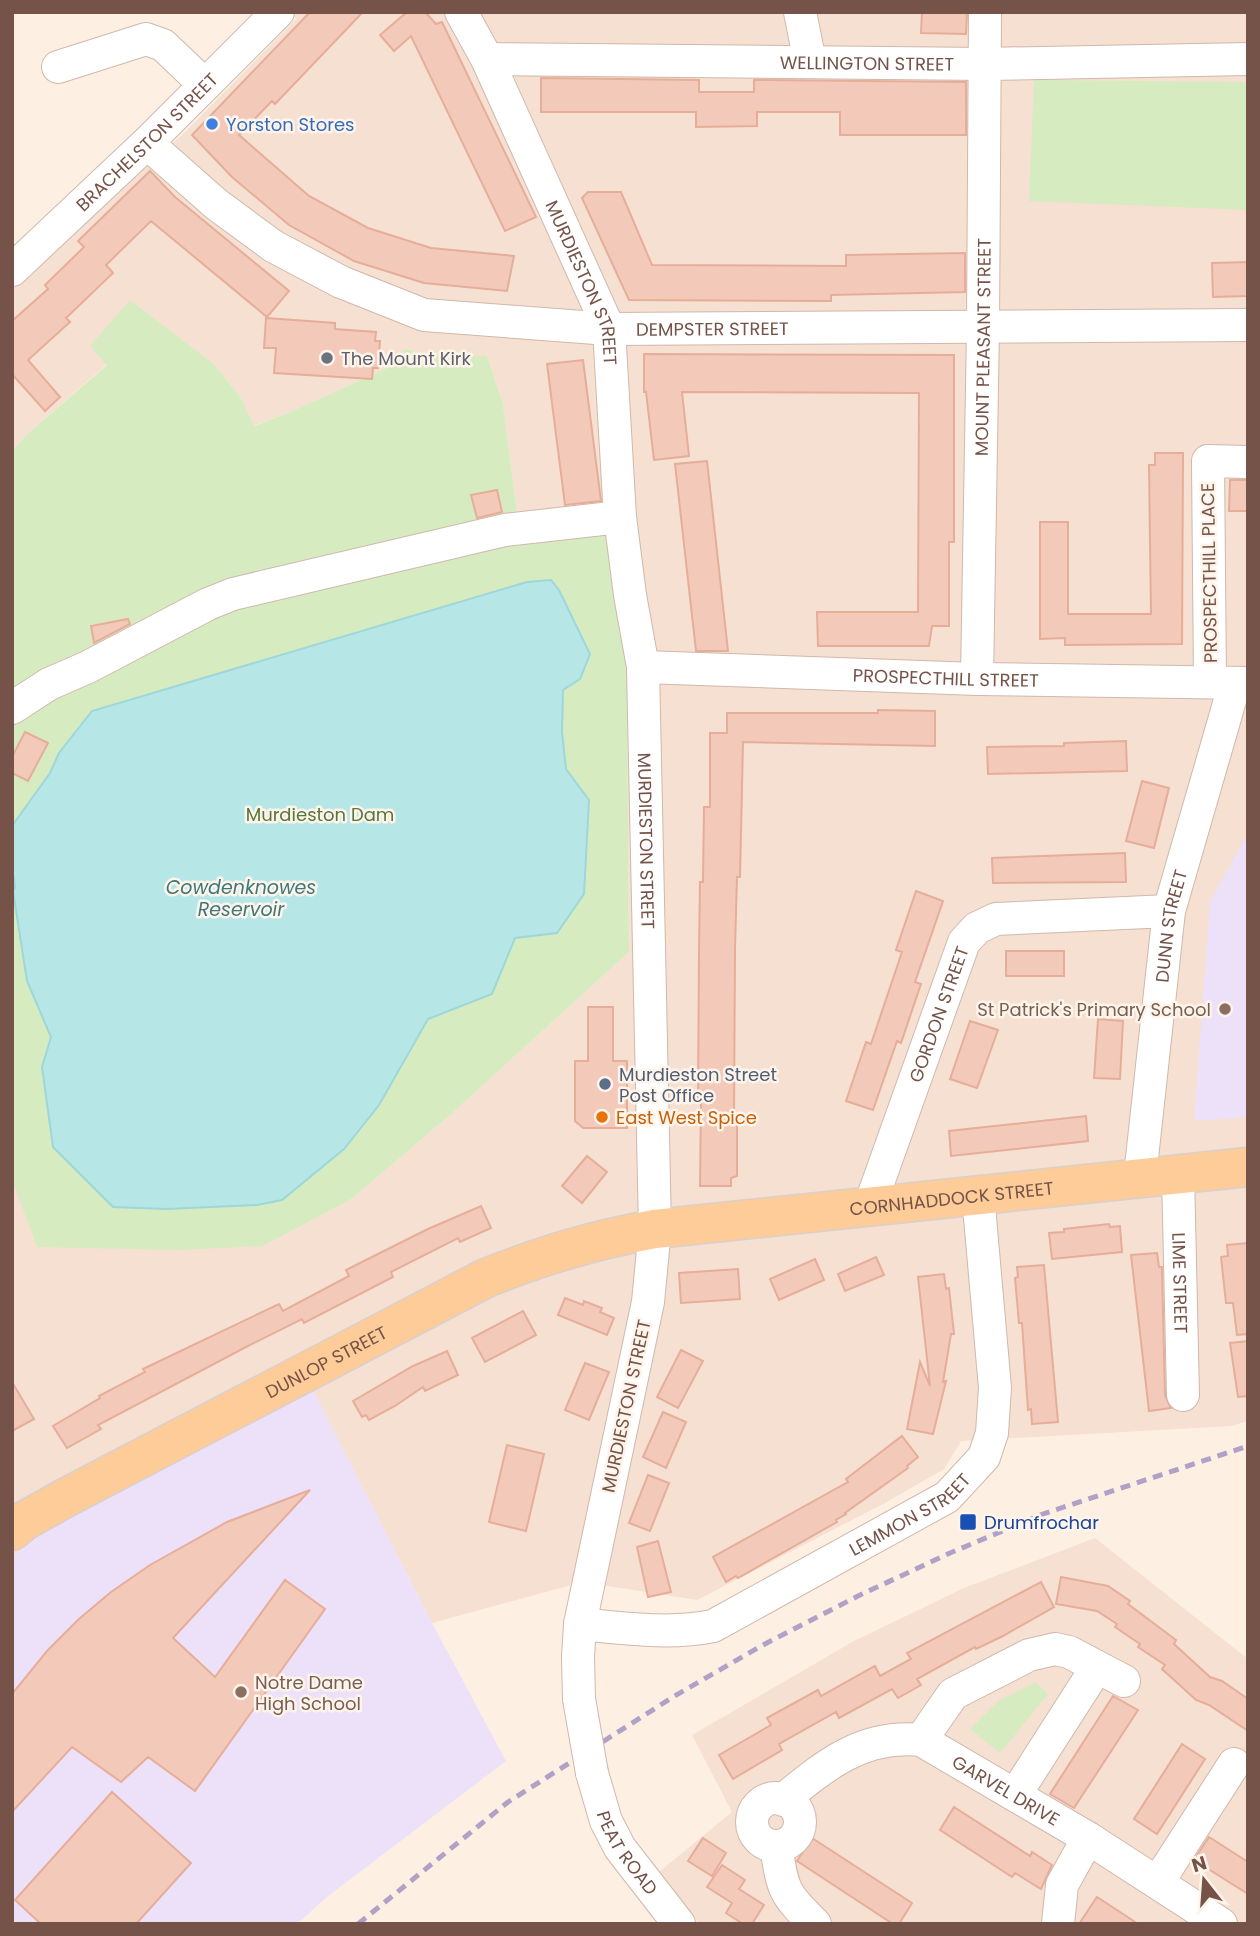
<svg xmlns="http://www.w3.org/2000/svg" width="1260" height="1936" font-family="Poppins,sans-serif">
<rect width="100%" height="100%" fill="#fdf0e3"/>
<path fill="#f5e0d1" d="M290 12H1248V1421L1231 1426 961 1441 944 1469 885 1503 697 1600 583 1582 432 1623 313 1391 48 1529 12 1557V1175L13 1182 263 1246 350 1200 449 1116 629 952 627 675 630 595 518 522 503 404 487 356 441 355 430 357 405 348 404 354 396 364 290 412 253 426 241 398 214 364 130 300 107 364 25 436 12 452V286L183 134 296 19Z
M1095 1538 1248 1659V1924H699L659 1872 732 1812 692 1735 854 1641 964 1588Z"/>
<path fill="#ede0f9" d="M1248 833V1117L1194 1121 1210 902Z
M313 1390 432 1623 506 1761 327 1897 297 1924H12V1557L48 1529Z"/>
<path fill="#d7ebc1" d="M1034 80 1248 82V210L1029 201Z
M130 300 214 364 241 398 254 426 290 412 396 364 404 354V348L430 357 441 355 487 356 503 404 518 522 622 529 630 595 627 675 629 952 449 1116 350 1200 263 1246 179 1250 37 1247 13 1182 12 452 25 436 107 365 90 346Z
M1036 1682 1048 1694 1000 1753 970 1729 998 1701Z"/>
<path fill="#b7e6e7" stroke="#9dd7d9" stroke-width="2" d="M551 580 559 590 590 654 580 679 563 690 562 732 566 769 589 800 584 894 557 933 515 938 492 994 428 1019 379 1105 344 1149 282 1200 257 1205 166 1209 113 1207 53 1147 42 1067 51 1037 27 981 13 891 15 888 14 877H12V826L50 773 59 753 92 711 527 582Z"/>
<path fill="#f3caba" stroke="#e6ad99" stroke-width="2" d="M310 12H363L275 104 272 101 239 135 309 196 368 228 431 248 514 256 507 291 424 283 354 261 289 225 232 177 192 135Z
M407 12H425L436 24 442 22 536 217 505 231 411 36 394 51 380 35Z
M922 12H967L966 34 921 33Z
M541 78 699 80V92H754V80L966 82V135H840V112H757V126L696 127V112H541Z
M150 171 175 197 289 291 267 317 151 221 106 265 113 273 66 318 70 322 28 360 60 397 45 411 12 374V321L48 289 45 285 84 247 78 241Z
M588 192H621L652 265 846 266V255L965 253V292L831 295V301L629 300 582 198Z
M1248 262V296L1213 297 1212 263Z
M266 318 335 323V329L376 332 375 341H380L378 368H373L372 379 274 373 276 348H264Z
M644 354 954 355V542H949V626H932L929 646H818L817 612H918L919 393 682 392 689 456 654 460 646 392H644Z
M583 360 601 501 565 505 547 364Z
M1155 453H1183L1182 644 1065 645V638L1040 639V522H1068V614H1151L1149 465H1155Z
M707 461 728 651H696L675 464Z
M1230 480H1248V511H1229Z
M497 490 502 512 477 518 471 495Z
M128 619 130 624 94 643 91 626Z
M878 710 935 711V746L743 742 740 877H737L735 948 734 1116H737V1176L731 1178V1186H700L701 1101H698L699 953 700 882H703L704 807H710V733H727V713H878Z
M25 732 48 743 28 781 12 773V757Z
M1126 741 1127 771 988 774 987 747 1064 746V743Z
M1142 781 1169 788 1154 848 1126 841Z
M1125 853 1126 882 993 883 992 858Z
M916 891 943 901 915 982 921 984 901 1043 897 1041 873 1110 846 1101 866 1042 871 1044 902 952 896 950Z
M1006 951H1064V976H1006Z
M588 1007H613V1061H627V1128H583L575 1121V1061H588Z
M1098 1019 1123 1021 1120 1079 1094 1078Z
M970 1021 998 1030 977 1088 950 1079Z
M1086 1116 1088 1141 951 1156 949 1131Z
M587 1156 607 1172 582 1203 562 1186Z
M481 1206 491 1228 460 1242 458 1238 391 1272 393 1277 304 1323 302 1319 246 1347 98 1425 101 1429 67 1448 53 1426 100 1398 99 1396 145 1372 143 1369 279 1304 283 1311 349 1276 346 1270 428 1229Z
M1109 1224 1110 1227 1120 1226 1122 1252 1052 1259 1049 1233 1064 1232V1229Z
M1248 1243V1334L1237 1335 1233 1303H1226L1221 1257 1228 1256 1227 1245Z
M1157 1253 1159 1267H1162V1270L1165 1395 1171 1408 1149 1411 1131 1255Z
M876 1257 884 1275 845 1291 838 1274Z
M815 1259 824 1280 779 1300 770 1279Z
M1044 1265 1058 1422 1032 1424 1031 1409 1028 1410 1022 1323H1019L1015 1278 1018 1277 1017 1267Z
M738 1269 740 1299 681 1303 679 1273Z
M944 1274 946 1289 949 1288 954 1334H951L943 1382 946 1381 933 1434 907 1429 920 1362 930 1386 918 1277Z
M565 1298 583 1305 584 1301 602 1308 600 1312 614 1318 607 1335 558 1315Z
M523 1311 536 1335 485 1362 472 1338Z
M1248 1341V1396L1238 1397 1230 1343Z
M681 1350 703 1361 678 1408 657 1397Z
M447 1351 458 1375 425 1391 423 1387 395 1406 369 1420 366 1415 362 1417 353 1401 413 1366Z
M585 1363 609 1372 589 1420 565 1410Z
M12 1382 34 1419 12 1431Z
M663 1412 686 1422 666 1468 643 1457Z
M902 1436 918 1457 907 1466 908 1468 845 1513 846 1514 836 1520 837 1522 738 1578 736 1576 726 1582 713 1557 848 1482 846 1479Z
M507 1445 544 1454 526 1531 489 1522Z
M648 1475 669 1483 650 1531 629 1523Z
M310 1490 173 1638 215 1677 285 1580 325 1609 195 1791 148 1757 121 1782 72 1747 12 1812V1694L47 1651 79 1619 111 1592 150 1565 227 1522Z
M658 1541 671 1592 648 1597 637 1547Z
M1061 1577 1108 1586 1130 1601 1128 1604 1176 1640 1174 1644 1210 1677 1222 1681 1248 1699V1731L1209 1705 1196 1700 1162 1669 1165 1665 1138 1647 1140 1644 1115 1627 1117 1624 1097 1611 1056 1604Z
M1041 1582 1054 1607 1003 1636 976 1649 975 1647 917 1679 921 1685 898 1698 892 1689 839 1718 836 1712 779 1744 782 1750 733 1779 719 1755 771 1725 767 1718 818 1690 821 1696 875 1666 880 1676 911 1659 907 1653Z
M1113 1696 1138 1710 1074 1808 1050 1794Z
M1182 1744 1205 1759 1157 1834 1134 1819Z
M112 1792 191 1863 136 1924H41L15 1900Z
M954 1807 1030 1856 1032 1852 1052 1865 1041 1889 1015 1873 1012 1877 940 1830Z
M1209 1837 1248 1862V1894L1194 1860Z
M703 1838 726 1853 712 1876 688 1861Z
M812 1838 912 1903 899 1924H893L797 1861Z
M722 1865 745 1880 739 1889 764 1905 752 1924H743L726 1913 732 1903 707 1887Z
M1097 1897 1120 1912 1138 1924H1079Z"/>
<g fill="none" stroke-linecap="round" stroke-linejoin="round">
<defs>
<g id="minor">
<path id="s1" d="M461 12 487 59 609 329 620 517 630 595 643 667 655 1229 648 1302 580 1624 578 1657 579 1699"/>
<path d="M800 12 810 62"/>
<path id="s2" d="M487 59 985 64 1248 59"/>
<path d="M58 67 146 39 163 45 205 85"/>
<path id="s3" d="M147 143 216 204 273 246 341 282 424 315 609 329 1248 325"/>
<path id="s4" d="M12 270 147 143 278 12"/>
<path id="s5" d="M643 667 977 679 1248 683"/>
<path id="s6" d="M977 679 983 328 985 12"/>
<path d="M1210 682 1208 461 1248 462"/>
<path d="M12 708 49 684 88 667 208 604 233 594 505 530 620 517"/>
<path id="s7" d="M1178 1173 1183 1395"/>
<path id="s8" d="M1140 1176 1169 911 1235 683"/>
<path id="s9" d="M869 1208 964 942 977 928 996 919 1169 911"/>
<path id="s10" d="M580 1624C623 1628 670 1635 713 1626L947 1497 984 1457 992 1433 995 1388 978 1195"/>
<path d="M921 1740 953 1694 1029 1655 1055 1649 1069 1652 1124 1681"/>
<path id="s11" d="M592 1773 606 1821 620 1848 679 1924"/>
<path d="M1015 1795 1097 1667"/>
<circle cx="776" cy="1822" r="24"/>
<path id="s12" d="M783 1800C825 1765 863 1734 921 1740L1088 1838 1221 1924"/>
<path d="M776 1846C783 1890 783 1893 815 1924"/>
<path d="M1158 1882 1234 1764"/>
<path d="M1058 1924 1062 1885 1088 1838"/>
</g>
<g id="major">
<path id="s13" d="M12 1531 24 1521 67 1497 486 1278C544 1255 594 1240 655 1229L1248 1167"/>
</g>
</defs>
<use href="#minor" stroke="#d0b8ac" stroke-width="34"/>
<use href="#major" stroke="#d9cfcc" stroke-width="41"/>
<use href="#minor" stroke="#fff" stroke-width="32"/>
<use href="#major" stroke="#fdcc99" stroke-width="38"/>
<path stroke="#b1a1c6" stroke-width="5" stroke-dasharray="10 7" stroke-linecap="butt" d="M358 1924 508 1802 673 1697 761 1646 858 1596 950 1553 1043 1514 1248 1446"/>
<defs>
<path id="minor-bridge" d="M579 1699 592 1773"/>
</defs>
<use href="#minor-bridge" stroke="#d0b8ac" stroke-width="34" stroke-linecap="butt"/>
<use href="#minor-bridge" stroke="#fff" stroke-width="32"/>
</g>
<circle fill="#3f7fe0" stroke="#fff4ea" stroke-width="2.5" cx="212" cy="124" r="7"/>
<circle fill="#6b7280" stroke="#fff4ea" stroke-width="2.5" cx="327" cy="358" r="7"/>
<g fill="#8d6e63" stroke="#fff4ea" stroke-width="2.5">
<circle cx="1225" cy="1009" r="7"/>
<circle cx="241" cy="1692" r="7"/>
</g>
<circle fill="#5c6f8a" stroke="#fff4ea" stroke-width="2.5" cx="605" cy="1084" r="7"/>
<circle fill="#e8710a" stroke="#fff4ea" stroke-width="2.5" cx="602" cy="1117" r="7"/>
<rect fill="#1a4fb4" stroke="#fff4ea" stroke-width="2.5" x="959" y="1513" width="18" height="18" rx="3.5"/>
<g text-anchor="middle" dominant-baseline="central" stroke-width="5" stroke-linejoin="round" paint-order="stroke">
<g font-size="18" fill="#765348" stroke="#fff4ea">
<text stroke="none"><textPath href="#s2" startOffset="380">WELLINGTON STREET</textPath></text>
<text stroke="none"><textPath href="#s4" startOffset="186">BRACHELSTON STREET</textPath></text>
<text stroke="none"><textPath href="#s1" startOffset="298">MURDIESTON STREET</textPath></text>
<text stroke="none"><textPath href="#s3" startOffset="618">DEMPSTER STREET</textPath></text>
<text stroke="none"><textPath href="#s6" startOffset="332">MOUNT PLEASANT STREET</textPath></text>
<text transform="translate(1209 573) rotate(-91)">PROSPECTHILL PLACE</text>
<text stroke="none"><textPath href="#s5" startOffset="303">PROSPECTHILL STREET</textPath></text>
<text stroke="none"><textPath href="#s1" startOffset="864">MURDIESTON STREET</textPath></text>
<text stroke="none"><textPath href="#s8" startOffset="252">DUNN STREET</textPath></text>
<text stroke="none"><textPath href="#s9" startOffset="206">GORDON STREET</textPath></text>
<text stroke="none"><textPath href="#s13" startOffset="1012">CORNHADDOCK STREET</textPath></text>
<text stroke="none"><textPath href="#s7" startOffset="110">LIME STREET</textPath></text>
<text stroke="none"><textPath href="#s13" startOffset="357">DUNLOP STREET</textPath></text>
<text transform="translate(626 1406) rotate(-78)">MURDIESTON STREET</text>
<text stroke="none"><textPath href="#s10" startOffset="360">LEMMON STREET</textPath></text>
<text stroke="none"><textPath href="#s12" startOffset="254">GARVEL DRIVE</textPath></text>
<text stroke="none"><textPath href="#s11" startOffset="88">PEAT ROAD</textPath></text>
</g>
<g font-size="18" fill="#366cbe" stroke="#fff4ea" text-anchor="start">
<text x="226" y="124">Yorston Stores</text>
</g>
<g font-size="18" fill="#5b616d" stroke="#fff4ea" text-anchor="start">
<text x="341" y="358">The Mount Kirk</text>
</g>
<g font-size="18" fill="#55763d" stroke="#fff4ea">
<text x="320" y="814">Murdieston Dam</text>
</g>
<g font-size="18" fill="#785e54" stroke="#fff4ea" text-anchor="end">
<text x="1211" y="1009">St Patrick's Primary School</text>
<text x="255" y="1682" text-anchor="start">Notre Dame<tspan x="255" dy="21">High School</tspan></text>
</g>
<g font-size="18" fill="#4e5e75" stroke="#fff4ea" text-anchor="start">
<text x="619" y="1074">Murdieston Street<tspan x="619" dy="21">Post Office</tspan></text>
</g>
<g font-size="18" fill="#c56008" stroke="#fff4ea" text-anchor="start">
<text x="616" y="1117">East West Spice</text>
</g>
<g font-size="18" fill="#164399" stroke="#fff4ea" text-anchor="start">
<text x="984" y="1522">Drumfrochar</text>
</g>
<g font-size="19" font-style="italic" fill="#3c787c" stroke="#fff4ea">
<text x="241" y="887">Cowdenknowes<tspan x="241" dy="22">Reservoir</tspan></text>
</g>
</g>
<rect width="1260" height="1936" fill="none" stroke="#765348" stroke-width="28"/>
<g transform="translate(1204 1880) rotate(343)" stroke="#fff4ea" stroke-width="5" paint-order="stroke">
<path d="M0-5L12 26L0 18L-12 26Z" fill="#765348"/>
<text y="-10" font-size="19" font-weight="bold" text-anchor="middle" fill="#765348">N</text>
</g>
</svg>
